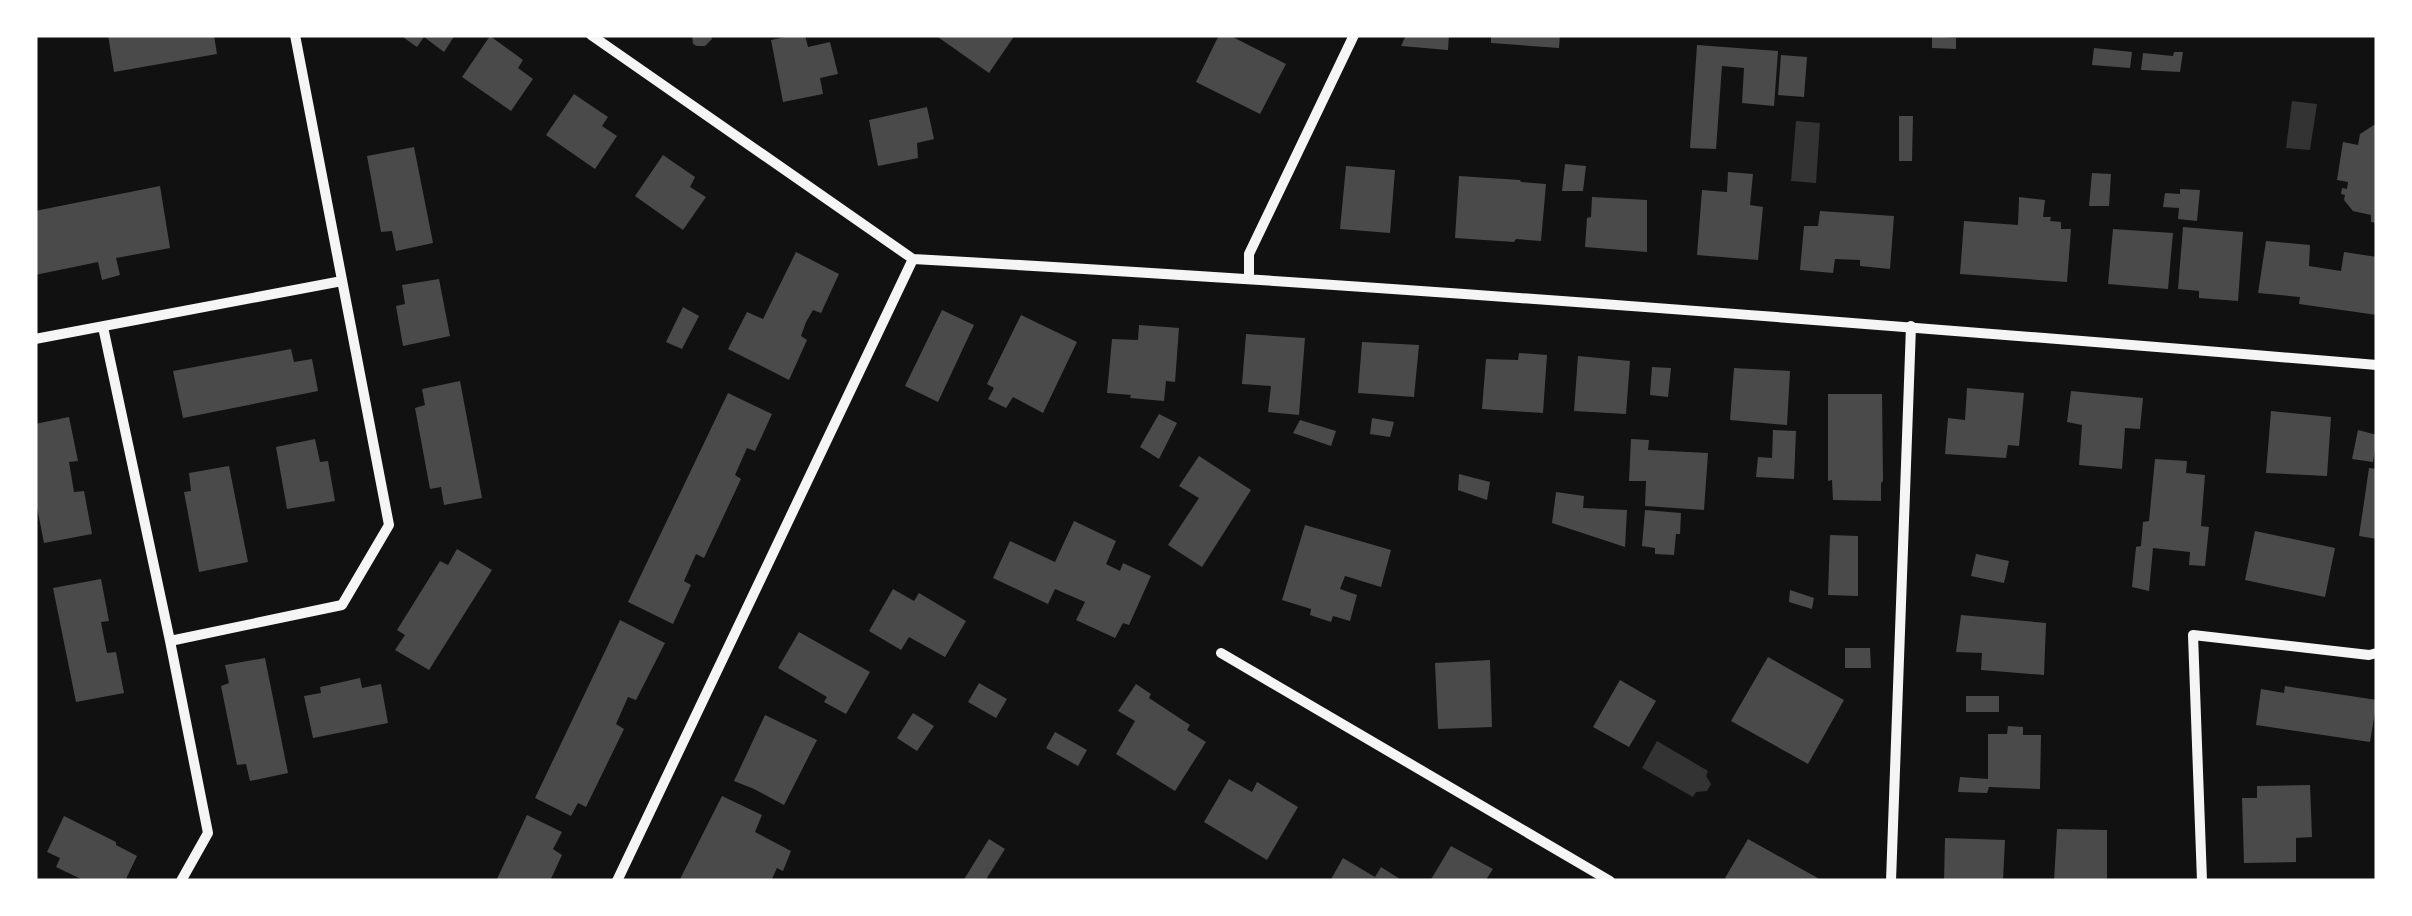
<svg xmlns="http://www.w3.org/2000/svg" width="2412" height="916" font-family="'Titillium Web',sans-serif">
<rect width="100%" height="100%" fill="#111"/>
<path fill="#333" d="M2292 101 2317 104 2310 150 2286 148Z
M1796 121 1820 123 1816 183 1791 181Z
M1657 741 1708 771 1706 776 1711 784 1707 791 1696 792 1693 797 1642 768Z"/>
<path fill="#4a4a4a" d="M108 35H214L217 54 114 72Z
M400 35H455L444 52 424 37 417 47Z
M692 35H711L712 39 705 46H697L693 44Z
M794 35H805L808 47 830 42 838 74 820 78 823 94 783 102 771 40Z
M935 35H1015L989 73Z
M1219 35H1229L1286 64 1260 114 1196 82Z
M1406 35H1449L1448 50 1401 46Z
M1491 35H1560L1559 48 1491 43Z
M490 36 523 60 518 68 533 79 511 111 462 77Z
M1932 36 1956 38V49L1932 48Z
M1697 45 1778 51 1774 106 1742 103 1744 68 1722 66 1716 149 1690 148Z
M2094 48 2132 52 2130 68 2092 65Z
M2174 52H2183L2180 72 2141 70 2143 53 2173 56Z
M1781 55 1807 57 1804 97 1778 95Z
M574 94 608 117 602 126 617 136 595 169 546 135Z
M927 107 934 139 917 143 918 158 878 166 869 120Z
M1899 116H1913L1912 161H1899Z
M2377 123V223L2371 222V215L2353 211 2344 200 2345 195 2341 194 2342 188 2347 189 2348 182 2337 180 2343 142 2358 145 2360 134Z
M414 147 433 243 396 251 392 231 381 232 367 156Z
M663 155 695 177 690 187 706 197 683 230 635 196Z
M1565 164 1586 166 1583 191H1562Z
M1346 166 1395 170 1390 233 1340 229Z
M1728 172 1753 174 1750 205 1763 207 1758 260 1697 255 1702 190 1727 192Z
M2092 173 2111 174 2109 206H2089Z
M1459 176 1520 180 1521 182 1546 184 1541 241 1516 239 1514 242 1455 238Z
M160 186 170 248 116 258 120 275 102 280 98 262 35 275V211Z
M2180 189 2200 190 2197 221 2178 219 2179 208 2163 207 2165 193 2180 194Z
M1592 197 1647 200V252L1585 247 1587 218 1591 217Z
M2019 197 2045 200 2043 217H2051L2050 221 2061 222V229H2071L2067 282 1960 274 1964 221 2018 225Z
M1820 211 1894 216 1890 269 1860 266V260L1835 259 1833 273 1800 270 1804 226H1818Z
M2183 227 2243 232 2238 301 2199 298V291L2178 289Z
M2113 229 2173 233 2168 289 2108 284Z
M2266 241 2310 245 2309 266 2341 271 2344 252 2377 257V315L2299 304 2300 297 2258 293Z
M796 252 839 274 821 313 813 310 806 322 801 336 807 340 789 380 728 349 747 312 763 319Z
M439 279 450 336 403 346 396 306 405 304 402 285Z
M683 307 699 316 682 349 666 342Z
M942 310 974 325 938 402 905 386Z
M1021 315 1077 342 1043 413 1013 397 1006 408 988 399 994 388 987 384Z
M1139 325 1179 328 1175 382 1166 381 1164 401 1130 398 1131 395 1107 393 1112 339 1138 340Z
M1246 334 1305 338 1299 415 1268 412 1271 386 1242 384Z
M1362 342 1419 345 1414 397 1358 393Z
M291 349 294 362 312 359 318 391 183 418 173 371Z
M1519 353 1547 355 1543 413 1482 409 1486 359 1518 360Z
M1578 356 1630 361 1626 414 1574 411Z
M1652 367 1671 368 1668 397 1650 395Z
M1734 368 1790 371 1787 425 1730 420Z
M460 381 482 498 444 505 441 487 430 489 415 408 425 405 422 389Z
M1967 388 2024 393 2019 446 2008 445 2006 458 1945 454 1948 418 1965 420Z
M2071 391 2143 398 2140 429 2125 428 2122 469 2079 465 2082 425 2067 422Z
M728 393 772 414 755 451 747 448 735 475 741 479 704 558 696 554 684 581 691 585 673 624 628 602Z
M1828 394H1882L1883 481 1881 483V501L1833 500 1832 480 1828 481Z
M2271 411 2331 417 2327 476 2266 473Z
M1159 414 1177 423 1159 459 1140 447Z
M69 417 78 461 69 462 74 492 84 491 92 534 44 543 35 497V424Z
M1372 418 1394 422 1390 437 1370 434Z
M1300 420 1336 431 1331 446 1293 433Z
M1773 430 1796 431 1794 479 1756 477 1758 457 1772 458Z
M2358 430 2377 435 2373 462 2352 459Z
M315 439 320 462 328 461 335 501 287 509 276 447Z
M1631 439 1649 440 1648 450 1708 453 1704 510 1645 506 1646 481H1629Z
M1199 456 1251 490 1202 567 1168 545 1199 498 1179 486Z
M2155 459 2187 461 2186 473 2205 475 2201 526 2209 527 2205 566 2189 565 2190 552 2153 548 2149 591 2132 587 2136 547 2141 546 2143 522 2149 521Z
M229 466 248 562 199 572 184 492 191 491 189 473Z
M2369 468 2377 469V539L2359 536Z
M1459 474 1490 482 1487 500 1458 490Z
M1556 492 1584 496 1583 508 1627 510 1625 547 1552 523Z
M1645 510 1681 513 1680 534H1676L1674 555 1655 554V548L1642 546Z
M1074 521 1116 541 1106 564 1120 571 1123 563 1151 576 1129 625 1123 623 1115 638 1076 620 1085 602 1055 589 1048 604 993 578 1010 541 1055 562Z
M1305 525 1391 550 1381 587 1345 576 1340 589 1357 595 1350 621 1333 616 1331 622 1310 615 1311 609 1282 600Z
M2255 531 2335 548 2325 597 2245 580Z
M1830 535 1858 536V596L1828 595Z
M457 549 492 570 429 670 395 650 405 635 397 630 440 561 448 565Z
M1976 554 2009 561 2004 583 1971 576Z
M101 579 109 621 101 622 104 638 107 653 116 652 124 693 76 702 53 588Z
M893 589 914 601 919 593 966 621 945 657 909 637 901 650 869 631Z
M1790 590 1814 598 1812 609 1789 602Z
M1961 615 2046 623 2044 675 1981 670 1982 653 1956 652Z
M620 620 665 643 636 700 628 697 616 724 624 729 586 807 578 803 571 816 535 798Z
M799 632 870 672 846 714 824 702 827 697 778 668Z
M1845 648H1870L1871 668H1845Z
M1768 657 1844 700 1808 764 1731 721Z
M265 658 288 773 250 781 246 764 237 765 221 686 229 683 225 665Z
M1490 660 1492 727 1438 729 1435 663Z
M360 678 362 688 381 684 388 723 313 738 304 696 321 693 320 687Z
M1620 680 1656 701 1629 747 1593 727Z
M979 683 1007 699 996 718 968 702Z
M1136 684 1151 694 1149 698 1190 725 1187 730 1206 742 1175 791 1116 754 1135 721 1118 711Z
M2285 686 2377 700 2370 742 2256 725 2261 689 2284 693Z
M1966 696H1999V712H1966Z
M913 713 934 726 917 751 897 738Z
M765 715 817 740 784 805 754 789 734 781Z
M2008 726 2023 727V735H2041L2040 789 1989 787 1987 793 1958 792 1960 777 1988 779V734H2007Z
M1055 732 1087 750 1078 766 1046 748Z
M1229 779 1252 792 1257 782 1298 807 1267 860 1204 822Z
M2310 785 2312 837 2296 838V862L2244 863 2242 798H2257V786Z
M722 796 762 815 755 832 791 851 783 871 777 868 771 881H679Z
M527 815 562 832 553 849 562 855 550 881H496Z
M64 816 116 842V845L137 856 125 881H85L56 867 60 858 47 852Z
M2057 829 2107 830V881H2054Z
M1945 838 2005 840 2003 881H1944Z
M989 839 1005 849 985 881H963Z
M1748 839 1823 881H1730L1725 878Z
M1451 846 1493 869 1485 881H1430Z
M1343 858 1375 877 1381 867 1403 881H1330Z"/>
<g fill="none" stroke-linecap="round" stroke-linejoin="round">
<path stroke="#f5f5f5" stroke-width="10" d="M591 35 913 259
M913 259C1402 286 1889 325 2377 365
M1249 278V254L1354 35
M103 327 170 641 208 833 181 881
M35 339 342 281
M170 641 342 605 389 525 295 35
M1221 653 1610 881
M617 881 913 259
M1891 881 1911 326
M2202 881 2193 635 2369 655 2377 653"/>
</g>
<rect width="2412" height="916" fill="none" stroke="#ffffff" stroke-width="75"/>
</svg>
